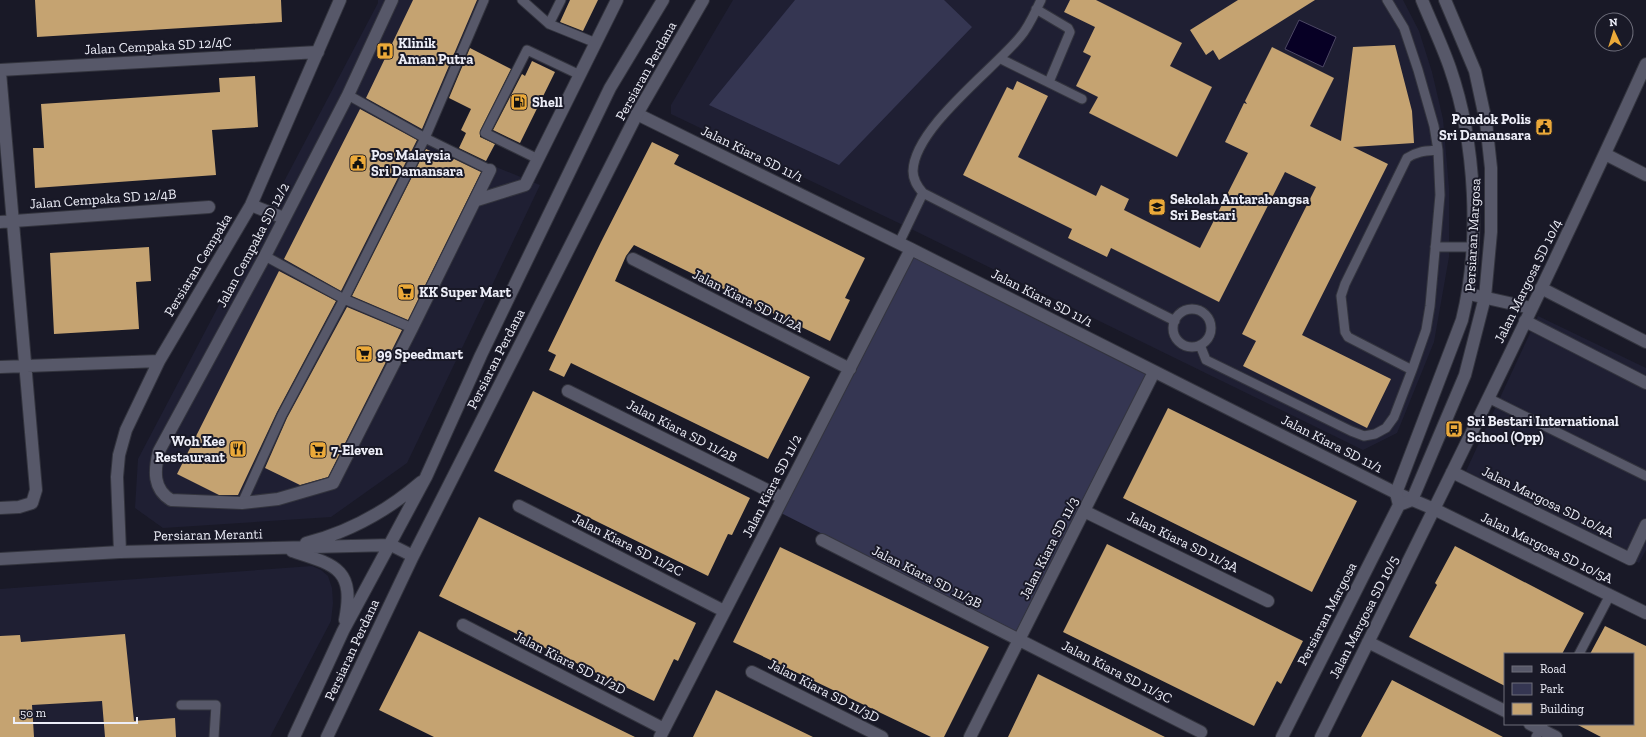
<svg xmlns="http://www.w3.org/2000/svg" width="1646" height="737" font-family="'Zilla Slab',serif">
<rect width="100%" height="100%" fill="#191927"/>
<path fill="#1f1f33" d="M378 0H482L421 136 540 185 407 463 331 517 163 528 135 508 138 459 378 3Z
M733 0H1403L1419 31 1432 72 1443 119 1449 188V257L1434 342 1397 433 1363 450 907 227 671 114V105Z
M1538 316 1646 368V550L1639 563 1466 471Z
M312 566 321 570 328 576 332 588 333 603 331 621 270 737H0V589Z"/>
<path fill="#353652" d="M795 0H944L972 27 839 165 709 105Z
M912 256 1147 375 1016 632 781 513Z"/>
<path fill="#070025" stroke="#4c4764" d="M1299 20 1336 37 1323 67 1285 49Z"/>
<path fill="#c5a371" d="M35 0H281L282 22 37 37Z
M413 0H477L422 129 366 98Z
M570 0H598L583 31 560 22Z
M1070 0H1096L1182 43 1170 66 1212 87 1177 157 1089 113 1098 97 1076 86 1091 56 1083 52 1095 27 1064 12Z
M1238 0H1315L1219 60 1213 50 1206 55 1190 30Z
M1395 45 1412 111 1414 143 1353 147 1388 164 1302 335 1391 379 1367 428 1243 366 1256 341 1242 334 1316 187 1285 172 1219 302 1111 248 1107 257 1068 238 1072 229 963 175 1007 87 1013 90 1017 81 1048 96 1018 157 1096 196 1101 185 1129 199 1124 210 1200 248 1248 153 1225 142 1244 103 1247 104 1245 101 1272 47 1334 78 1310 126 1341 141 1353 47Z
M470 48 511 69 480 131V137L495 144 486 161 459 148 466 133 461 130 471 109 449 98Z
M532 61 555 72 520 143 493 130 522 74 525 76Z
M255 76 258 127 212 130 216 175 35 188 33 148H44L41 104 220 92 219 78Z
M360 109 417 140 341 291 284 259Z
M652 142 679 155 674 164 865 258 845 298 850 300 830 341 634 245 626 256 615 281 810 377 768 459 571 363 564 377 549 370 556 355 548 351 601 242Z
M426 149 452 161 454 159 481 172 408 320 352 296Z
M149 247 151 281 136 282 139 329 54 334 50 253Z
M279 271 336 301 277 412 238 495H219L177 474Z
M347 307 402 330 328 477 300 485 265 468 287 418Z
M533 391 750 498 732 535 728 534 708 576 494 471Z
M1168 408 1357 501 1312 592 1123 498Z
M479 517 696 623 678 661 674 659 654 701 439 596Z
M1107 544 1303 641 1281 684 1277 681 1254 726 1063 632Z
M1455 546 1584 613 1562 654H1505V686L1409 637 1437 585 1435 583Z
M780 547 989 647 944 737H931L733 642Z
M1605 626 1646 646V737H1601L1576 724H1633V654H1590Z
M419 631 635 737H434L379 710Z
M125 634 134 721 175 718 176 737H105L102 701 32 705 34 737H0V636L20 635 21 642Z
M1038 674 1165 737H1008Z
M1392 680 1503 737H1361Z
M716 690 813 737H693Z"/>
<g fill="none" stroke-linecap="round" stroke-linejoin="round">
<defs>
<path id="lane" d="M522 0 549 24 596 43
M1041 0C1035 12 1029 27 1020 37 994 69 914 128 913 171 913 180 917 186 923 193L1175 321
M1036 9 1068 28 1070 32 1049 82
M549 24 561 0
M1001 59 1082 99
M348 95 425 138 490 170
M538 159 485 133 527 50 580 75
M899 243 923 193
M1435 247H1472
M265 256 344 299 412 328
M1173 328a19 19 0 1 1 38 0a19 19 0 1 1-38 0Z
M1200 345 1206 360 1351 431 1364 436 1375 434 1386 428 1394 417 1412 370 1426 330 1430 306 1440 195 1438 150 1434 126 1418 70 1404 28 1387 0
M1412 370 1348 337 1345 332 1341 296 1345 284 1407 158C1417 151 1426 151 1438 150
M1488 398 1646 476
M242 503 282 415 344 299 425 138 484 0
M1579 654 1610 595
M181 705H216L214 737
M1536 737 1543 724"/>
<path id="street" d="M392 0 348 95 265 256 159 451C154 471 153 489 171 500L242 503 278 499 333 483 412 328 490 170
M0 70 318 52
M0 72 36 490 32 503 19 507 0 508
M637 114 911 249 1396 493 1434 509 1646 613
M1605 154 1646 175
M477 200 525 185 617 0
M251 205 284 218
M0 222 209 207
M633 259 850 369
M1541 288 1646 342
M1469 294 1531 308
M1525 321 1646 383
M0 367 159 361
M568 391 783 498
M1452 472 1630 559 1646 525
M519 506 724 611
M1084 511 1268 601
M822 540 1201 732
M120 552 117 477 119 455 126 430 159 361 251 205 340 0
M463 625 664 729
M1368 642 1505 711
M752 672 882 737
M1530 724 1556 737
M660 737 911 249
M970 737 1154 372
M1321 737C1432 514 1543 291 1646 64"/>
<path id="secondary" d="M1399 505 1412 500 1465 375 1485 297 1491 232V168L1486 122 1475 71 1445 0
M306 543C350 532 387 511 421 482
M292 551C336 565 355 569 345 620
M0 559 120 552 391 545 413 556
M294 737 343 631 426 477 481 355 610 88 663 0
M327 737 413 556 637 114 703 0
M1282 737 1399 505 1396 493 1462 320C1481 243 1476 143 1450 68 1442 45 1431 22 1422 0"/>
</defs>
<use href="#lane" stroke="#33343e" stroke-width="11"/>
<use href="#street" stroke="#33343e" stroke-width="14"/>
<use href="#secondary" stroke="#33343e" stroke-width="14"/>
<use href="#lane" stroke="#575869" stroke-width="9"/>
<use href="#street" stroke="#575869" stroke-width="12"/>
<use href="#secondary" stroke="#575869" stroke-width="12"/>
</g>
<defs>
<symbol id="hospital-square" viewBox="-11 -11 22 22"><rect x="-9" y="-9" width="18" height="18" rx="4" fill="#eba939" stroke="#191927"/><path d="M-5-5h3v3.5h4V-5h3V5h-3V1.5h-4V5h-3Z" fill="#111"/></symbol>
<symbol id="fuel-square" viewBox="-11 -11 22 22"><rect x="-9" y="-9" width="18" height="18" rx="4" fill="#eba939" stroke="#191927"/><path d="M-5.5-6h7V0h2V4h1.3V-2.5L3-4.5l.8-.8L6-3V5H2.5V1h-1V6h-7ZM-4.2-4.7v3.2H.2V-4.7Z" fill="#111"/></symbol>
<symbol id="civic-square" viewBox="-11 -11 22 22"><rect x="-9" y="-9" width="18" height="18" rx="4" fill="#eba939" stroke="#191927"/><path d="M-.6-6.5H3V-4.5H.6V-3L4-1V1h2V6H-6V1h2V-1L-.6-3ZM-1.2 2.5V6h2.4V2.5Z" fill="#111"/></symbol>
<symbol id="school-square" viewBox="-11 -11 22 22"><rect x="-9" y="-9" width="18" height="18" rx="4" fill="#eba939" stroke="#191927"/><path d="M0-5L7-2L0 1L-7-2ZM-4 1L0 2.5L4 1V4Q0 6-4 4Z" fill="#111"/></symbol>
<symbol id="supermarket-square" viewBox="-11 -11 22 22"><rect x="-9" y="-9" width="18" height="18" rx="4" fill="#eba939" stroke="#191927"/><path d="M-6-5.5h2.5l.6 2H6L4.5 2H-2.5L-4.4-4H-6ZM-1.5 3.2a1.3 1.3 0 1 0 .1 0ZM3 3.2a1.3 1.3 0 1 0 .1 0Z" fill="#111"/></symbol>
<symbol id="bus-square" viewBox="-11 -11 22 22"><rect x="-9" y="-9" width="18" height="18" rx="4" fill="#eba939" stroke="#191927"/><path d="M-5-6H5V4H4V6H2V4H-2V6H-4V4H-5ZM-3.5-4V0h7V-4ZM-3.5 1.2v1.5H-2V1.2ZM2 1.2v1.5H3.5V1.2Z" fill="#111"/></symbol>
<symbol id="restaurant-square" viewBox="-11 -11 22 22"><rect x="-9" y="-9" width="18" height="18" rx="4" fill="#eba939" stroke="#191927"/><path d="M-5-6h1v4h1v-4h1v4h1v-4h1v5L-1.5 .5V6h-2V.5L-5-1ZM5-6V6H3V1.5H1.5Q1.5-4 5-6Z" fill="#111"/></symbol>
</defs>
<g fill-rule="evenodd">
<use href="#hospital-square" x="375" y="41" width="20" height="20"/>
<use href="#fuel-square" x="509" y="92" width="20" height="20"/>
<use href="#civic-square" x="1534" y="117" width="20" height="20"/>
<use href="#civic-square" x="348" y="153" width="20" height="20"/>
<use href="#school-square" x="1147" y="197" width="20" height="20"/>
<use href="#supermarket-square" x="396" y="282" width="20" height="20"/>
<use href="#supermarket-square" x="354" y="344" width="20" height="20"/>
<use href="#bus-square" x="1444" y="419" width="20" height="20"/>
<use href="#restaurant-square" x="228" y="439" width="20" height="20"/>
<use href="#supermarket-square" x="308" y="440" width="20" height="20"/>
</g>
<g text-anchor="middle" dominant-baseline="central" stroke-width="4" stroke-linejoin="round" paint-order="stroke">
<g font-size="14" font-weight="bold" fill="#edeef8" stroke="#191927" text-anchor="start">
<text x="398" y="43">Klinik<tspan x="398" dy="16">Aman Putra</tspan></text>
<text x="532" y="102">Shell</text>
<text x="1531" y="119" text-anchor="end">Pondok Polis<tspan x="1531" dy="16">Sri Damansara</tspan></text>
<text x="371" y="155">Pos Malaysia<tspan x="371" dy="16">Sri Damansara</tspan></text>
<text x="1170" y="199">Sekolah Antarabangsa<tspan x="1170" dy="16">Sri Bestari</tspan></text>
<text x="419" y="292">KK Super Mart</text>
<text x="377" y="354">99 Speedmart</text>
<text x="1467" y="421">Sri Bestari International<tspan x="1467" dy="16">School (Opp)</tspan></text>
<text x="225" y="441" text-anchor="end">Woh Kee<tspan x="225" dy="16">Restaurant</tspan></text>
<text x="331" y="450">7-Eleven</text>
</g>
<g font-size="14" fill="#edeef8" stroke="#191927">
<text transform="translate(158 46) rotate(-3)">Jalan Cempaka SD 12/4C</text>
<text transform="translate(646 71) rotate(-61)">Persiaran Perdana</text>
<text transform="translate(752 154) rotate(26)">Jalan Kiara SD 11/1</text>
<text transform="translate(103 199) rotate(-4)">Jalan Cempaka SD 12/4B</text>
<text transform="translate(1473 235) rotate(-87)">Persiaran Margosa</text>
<text transform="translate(253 245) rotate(-62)">Jalan Cempaka SD 12/2</text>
<text transform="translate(198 265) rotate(-59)">Persiaran Cempaka</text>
<text transform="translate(1528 281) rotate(-64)">Jalan Margosa SD 10/4</text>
<text transform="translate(1042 298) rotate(27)">Jalan Kiara SD 11/1</text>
<text transform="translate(748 301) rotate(27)">Jalan Kiara SD 11/2A</text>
<text transform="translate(496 359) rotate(-63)">Persiaran Perdana</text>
<text transform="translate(682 431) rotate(27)">Jalan Kiara SD 11/2B</text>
<text transform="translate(1332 444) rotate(27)">Jalan Kiara SD 11/1</text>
<text transform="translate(772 486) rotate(-63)">Jalan Kiara SD 11/2</text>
<text transform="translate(1548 502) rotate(26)">Jalan Margosa SD 10/4A</text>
<text transform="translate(208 535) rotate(-1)">Persiaran Meranti</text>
<text transform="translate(1183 542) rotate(26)">Jalan Kiara SD 11/3A</text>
<text transform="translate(628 545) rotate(27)">Jalan Kiara SD 11/2C</text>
<text transform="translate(1049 548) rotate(-63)">Jalan Kiara SD 11/3</text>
<text transform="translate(1547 548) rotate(26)">Jalan Margosa SD 10/5A</text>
<text transform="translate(927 577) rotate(27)">Jalan Kiara SD 11/3B</text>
<text transform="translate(1327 614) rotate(-63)">Persiaran Margosa</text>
<text transform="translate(1364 617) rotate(-63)">Jalan Margosa SD 10/5</text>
<text transform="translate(352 650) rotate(-65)">Persiaran Perdana</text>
<text transform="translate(570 663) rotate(27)">Jalan Kiara SD 11/2D</text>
<text transform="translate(1117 672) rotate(27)">Jalan Kiara SD 11/3C</text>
<text transform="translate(824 691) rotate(27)">Jalan Kiara SD 11/3D</text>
</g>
</g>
<rect x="1504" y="653" width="130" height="72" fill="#191927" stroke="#6e6e7b"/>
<rect x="1512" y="666" width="20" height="6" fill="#575869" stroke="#6e6e7b"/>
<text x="1540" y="673" font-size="12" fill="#edeef8">Road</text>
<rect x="1512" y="683" width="20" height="12" fill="#353652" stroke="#6e6e7b"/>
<text x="1540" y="693" font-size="12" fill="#edeef8">Park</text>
<rect x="1512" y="703" width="20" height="12" fill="#c5a371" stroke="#6e6e7b"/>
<text x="1540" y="713" font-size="12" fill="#edeef8">Building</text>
<g transform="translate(1614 32) rotate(356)"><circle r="19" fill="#191927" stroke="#6e6e7b"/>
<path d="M0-3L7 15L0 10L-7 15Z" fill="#eba939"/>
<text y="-6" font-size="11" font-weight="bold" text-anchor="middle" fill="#edeef8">N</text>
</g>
<path d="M14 717v6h123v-6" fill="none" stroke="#edeef8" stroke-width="2"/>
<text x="20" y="717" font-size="12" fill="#edeef8" stroke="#191927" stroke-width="3" paint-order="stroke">50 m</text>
</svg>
